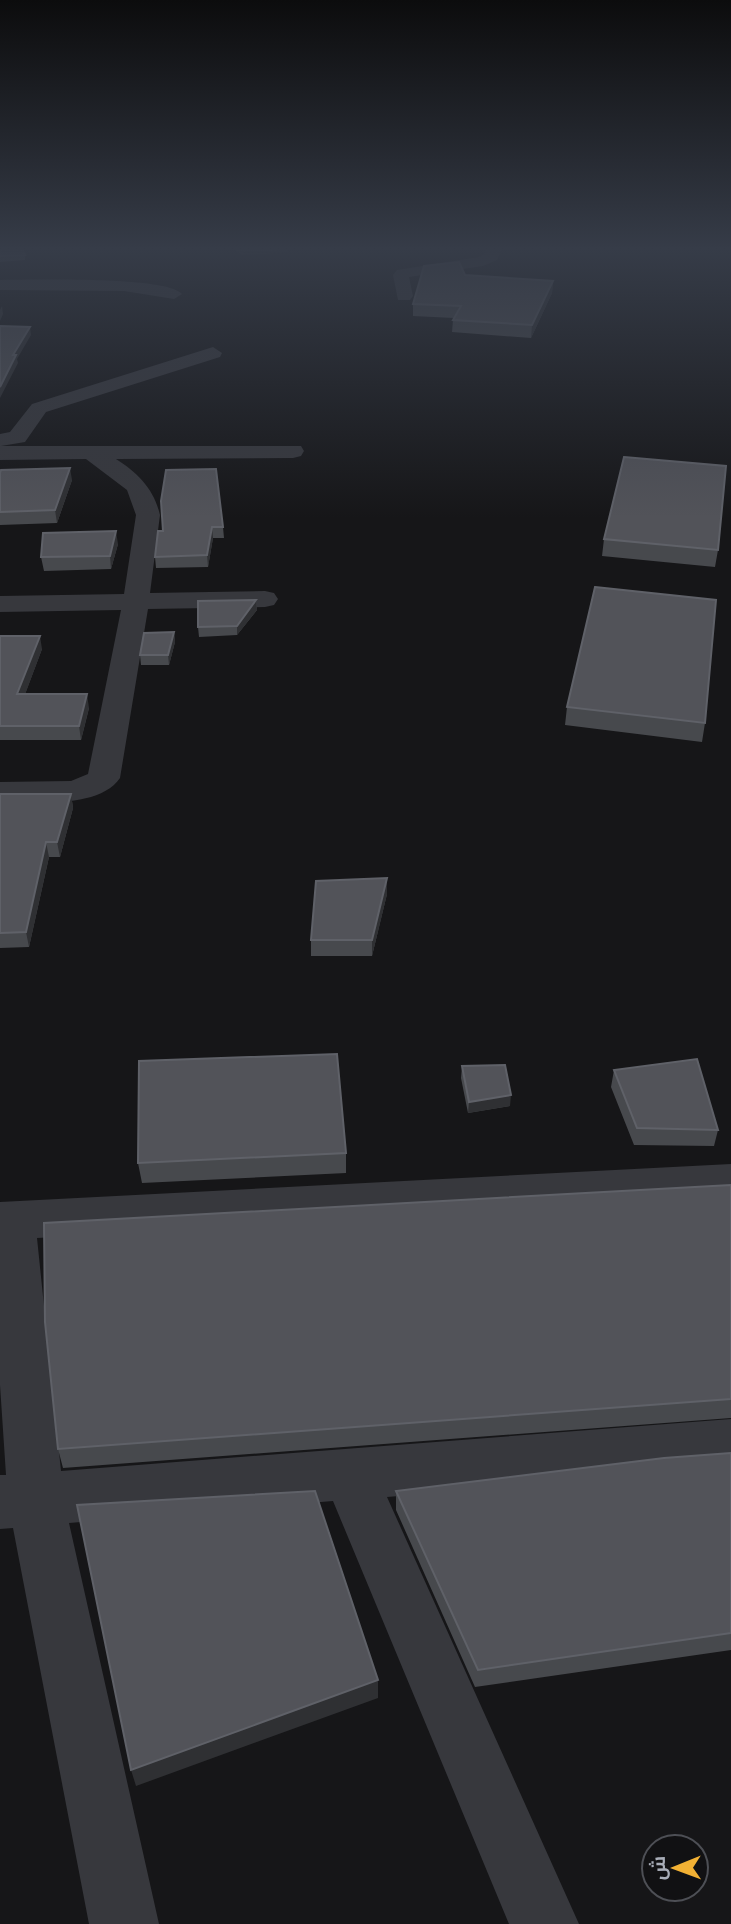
<svg xmlns="http://www.w3.org/2000/svg" width="731" height="1924" font-family="Manrope,Cairo,sans-serif">
<rect width="100%" height="100%" fill="#161618"/>
<g fill="none" stroke-linecap="round" stroke-linejoin="round">
<path fill="#37383d" fill-rule="evenodd" d="M486 248H502L497 260 483 266 409 277 413 296 410 300H398L393 275 397 270 479 257 484 254Z
M0 280C31 280 166 276 182 294L174 299 124 291 0 290Z
M213 347 222 353 220 357 46 412 25 442 1 446H301L304 451 301 456 293 458 116 459C138 473 154 489 160 515L150 593 265 591 274 593 278 599 274 605 265 607 148 609 120 778C99 809 34 802 0 802V782L71 781 88 774 121 610 0 612V596L124 594 136 515 127 490 86 459 0 460V434L10 432 32 404Z
M731 1164V1200L37 1238 61 1471 731 1419V1469L387 1497 579 1924H509L333 1501 69 1523 159 1924H89L13 1528 0 1529V1475H6L0 1385V1202Z"/>
</g>
<path fill="#47494d" d="M0 248 25 255V260L0 262Z
M231 248H287L288 252 243 255Z
M465 275 553 281 552 293 531 338 452 332 453 320 454 318 413 316V304Z
M0 473 72 480 57 523 0 525Z
M161 501 223 527 224 538H213L208 567 156 568 155 557 163 531Z
M604 539 718 550 715 567 602 556Z
M118 544 111 569 44 571 41 557Z
M256 600 257 610 237 635 199 637 198 627Z
M174 632 175 642 169 665H141L140 655Z
M0 636 42 649 25 694 89 708 81 740H0Z
M567 707 705 723 702 742 565 725Z
M0 794H71L73 808 60 857H49L29 947 0 948Z
M387 894 372 956H311V940Z
M462 1066 510 1106 468 1113 461 1078Z
M614 1070 718 1130 714 1146 634 1145 611 1087Z
M346 1153V1173L142 1183 138 1163Z
M731 1185V1418L63 1468 58 1449Z
M731 1453V1650L475 1687 396 1510V1491Z"/>
<path fill="#2f3033" d="M288 249V252L243 255V251Z
M553 281 552 293 531 338 532 325Z
M2 306 3 314 0 321V310Z
M30 327 31 335 17 359 18 363 0 398V387L13 355Z
M70 468 72 480 57 523 55 510Z
M212 527 213 538 208 567 207 555Z
M116 531 118 544 111 569 110 556Z
M256 600 257 610 237 635V626Z
M174 632 175 642 169 665 168 655Z
M40 636 42 649 20 708 17 694Z
M87 694 89 708 81 740 79 726Z
M71 794 73 808 60 857 57 842Z
M46 842 49 857 29 947 26 932Z
M387 878V894L372 956V940Z
M511 1095 510 1106 468 1113 469 1102Z
M378 1680V1698L136 1786 131 1770Z"/>
<path fill="#525359" stroke="#5f6168" stroke-width="2" d="M0 248H22L25 255 0 256Z
M237 248H287L288 249 243 251Z
M459 262 465 275 553 281 532 325 453 320 461 306 413 304 424 266Z
M0 326 30 327 13 355H16L0 387Z
M624 457 726 466 718 550 604 539Z
M70 468 55 510 0 512V473L1 470Z
M216 469 223 527H212L207 555 155 557 158 531H163L161 501 166 470Z
M116 531 110 556 41 557 43 533Z
M595 587 716 600 705 723 567 707Z
M256 600 237 626 198 627V601Z
M174 632 168 655H140L144 633Z
M0 636H40L17 694H87L79 726H0Z
M0 794H71L57 842H46L26 932 0 933Z
M387 878 372 940H311L316 881Z
M337 1054 346 1153 138 1163 139 1061Z
M697 1059 718 1130 637 1128 614 1070Z
M505 1065 511 1095 469 1102 462 1066Z
M731 1185V1399L58 1449 45 1322 44 1223Z
M731 1453V1633L478 1670 396 1491 664 1458Z
M315 1491 378 1680 131 1770 77 1505Z"/>
<linearGradient id="sky" x2="0" y2="1"><stop stop-color="#0c0c0d"/><stop offset="0.48" stop-color="#363c48"/><stop offset="1" stop-color="#363c48" stop-opacity="0"/></linearGradient>
<rect width="731" height="518" fill="url(#sky)"/>
<g transform="translate(675 1868) rotate(269)"><circle r="33" fill="#111113" stroke="#4d4f55" stroke-width="2"/>
<path d="M0-5L12 26L0 18L-12 26Z" fill="#f2b134"/>
<text y="-10" font-size="19" font-weight="bold" text-anchor="middle" fill="#a8adb8">ش</text>
</g>
</svg>
